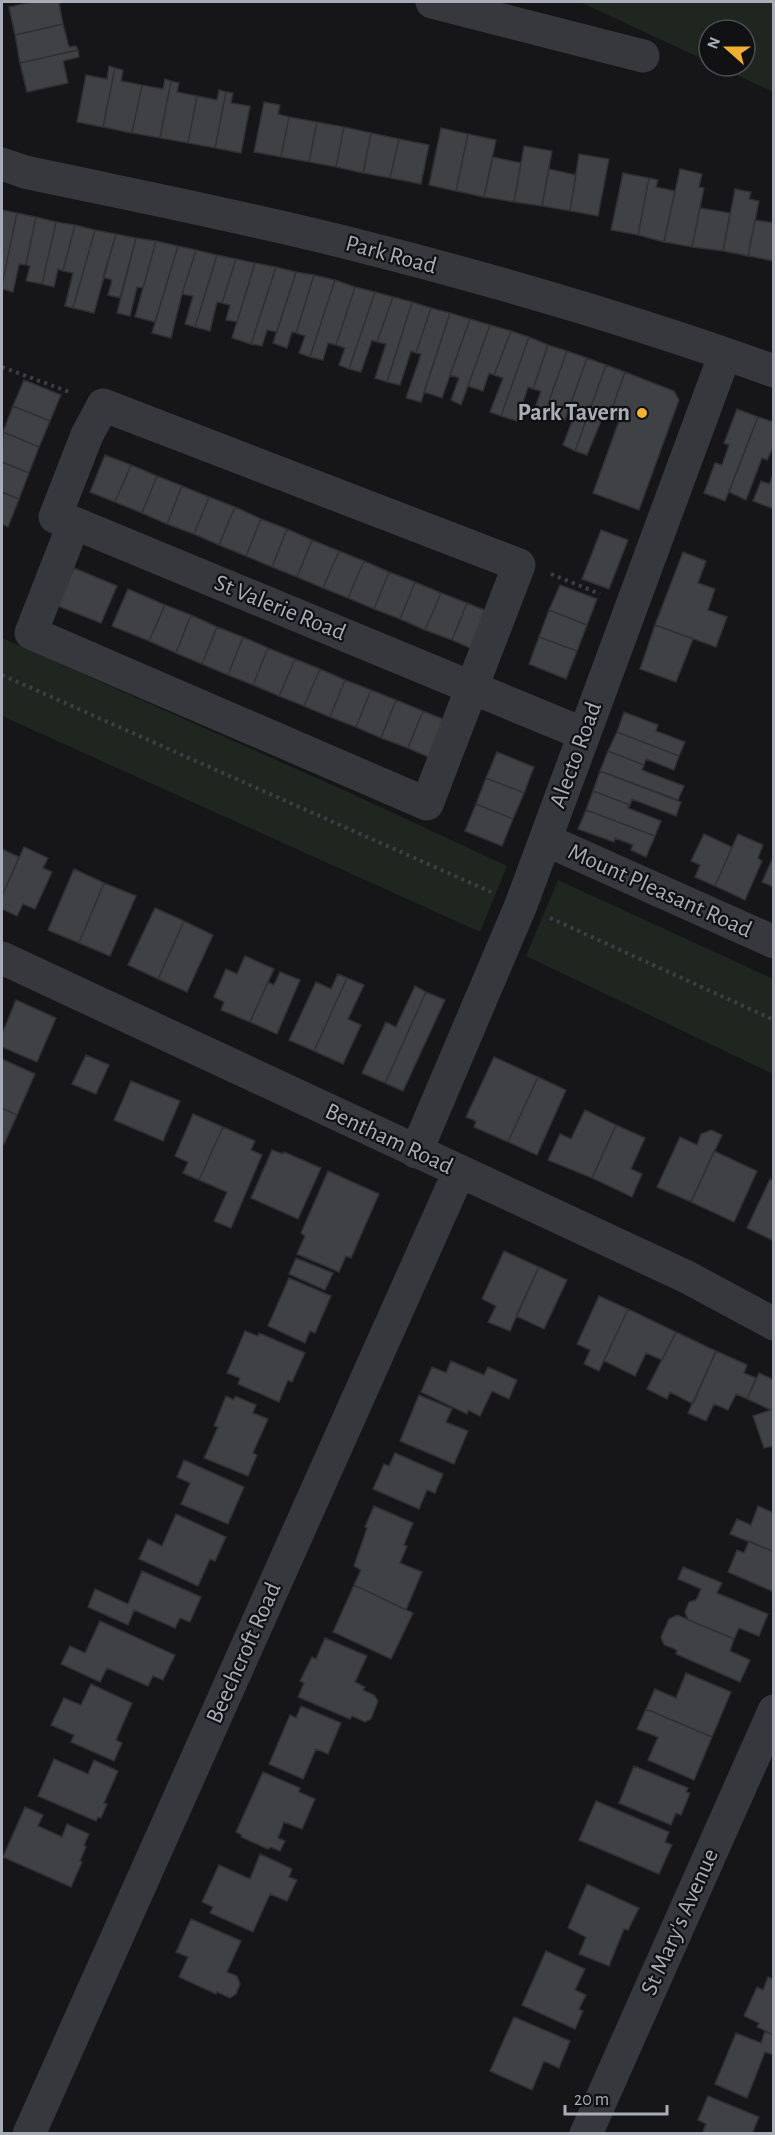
<svg xmlns="http://www.w3.org/2000/svg" width="775" height="2135" font-family="'Alegreya Sans',sans-serif">
<rect width="100%" height="100%" fill="#161618"/>
<path fill="#1e261f" d="M580 2H770L773 3V92L718 66H745V30H709V62Z
M2 638 348 792 507 866 480 932 2 716Z
M558 880 773 979V1074L526 956Z"/>
<path fill="#404145" stroke="#303034" stroke-width="1.5" d="M32 2H65L59 3 63 24 15 35 9 7Z
M63 24 69 47 76 46 78 50 20 63 15 35Z
M78 50 79 57 63 61 68 83 27 92 20 63Z
M109 66 115 68 103 127 77 122 86 75 107 79Z
M115 68 123 70 121 81 142 85 132 133 103 127Z
M165 79 171 81 160 138 132 133 142 85 163 89Z
M171 81 179 83 177 92 197 96 188 143 160 138Z
M219 90 226 92 215 148 188 143 197 96 217 100Z
M226 92 233 93 231 103 250 106 241 153 215 148Z
M264 102 280 105 278 114 289 117 281 157 254 152Z
M289 117 317 122 309 162 281 157Z
M317 122 344 127 336 167 309 162Z
M344 127 371 133 363 173 336 167Z
M441 128 468 134 456 191 429 185Z
M371 133 399 139 390 178 363 173Z
M468 134 496 140 484 197 456 191Z
M399 139 429 145 421 184 390 178Z
M524 146 552 151 542 206 514 202Z
M579 154 609 159 598 216 570 211Z
M493 157 521 163 514 202 484 197Z
M549 169 576 175 570 211 542 206Z
M680 169 702 174 699 187 704 188 692 247 664 242Z
M623 173 649 178 638 235 611 230Z
M649 178 658 180 656 187 675 191 664 242 638 235Z
M735 189 751 192 749 199 759 201 748 256 723 251Z
M700 208 730 213 723 251 692 247Z
M2 210 17 213 2 285Z
M17 213 36 217 26 265 19 264 13 292 2 289V285Z
M36 217 56 222 42 284 26 281 30 266 26 265Z
M755 220 774 223V261L748 256Z
M56 222 75 225 63 271 58 269 54 287 42 284Z
M75 225 95 230 73 308 65 306 73 273 63 271Z
M95 230 116 234 94 313 73 308Z
M116 234 136 238 120 298 108 295 112 280 103 277Z
M136 238 156 241 143 288 137 287 130 316 117 313Z
M156 241 178 246 155 322 135 317Z
M178 246 196 250 182 294 171 338 152 333Z
M196 250 217 255 195 327 185 324 193 296 182 294Z
M217 255 236 259 222 303 217 302 210 331 195 327Z
M236 259 255 263 237 322 226 320 230 305 222 303Z
M255 263 276 267 251 344 232 338Z
M276 267 296 272 277 332 267 330 262 346 251 344Z
M296 272 314 275 296 333 292 332 287 348 273 343Z
M314 275 335 280 310 357 299 353 305 336 296 333Z
M335 280 355 287 336 345 328 343 323 360 310 357Z
M355 287 375 292 349 369 339 365 345 348 336 345Z
M375 292 393 297 377 342 372 340 361 372 349 369Z
M393 297 412 302 387 382 375 378 386 344 377 342Z
M412 302 431 308 416 353 411 351 400 385 387 382Z
M431 308 450 313 421 402 406 398 421 354 416 353Z
M450 313 470 319 442 398 424 392Z
M470 319 490 325 461 405 451 400 459 378 450 375Z
M490 325 511 331 494 375 489 373 483 391 468 386Z
M511 331 529 337 501 416 490 412 503 378 494 375Z
M529 337 548 345 533 389 528 387 517 421 501 416Z
M548 345 567 351 545 412 535 408 541 391 533 389Z
M567 351 587 358 565 420 545 412Z
M587 358 606 365 575 451 563 445 578 406 571 403Z
M606 365 625 372 609 417 603 416 587 455 575 451Z
M625 372 674 391 679 400 639 510 593 493 619 421 609 417Z
M24 380 61 395 50 421 13 406Z
M13 406 50 421 39 447 3 432Z
M737 409 758 417 725 501 704 493 715 463 722 465 729 445 724 443Z
M758 417 774 422V445L767 460 762 458 746 500 729 492Z
M3 432 39 447 29 473 2 462Z
M105 455 131 465 115 502 90 492Z
M2 462 29 473 19 499 2 492Z
M131 465 157 476 142 513 115 502Z
M774 473V509L753 501 761 481 769 484Z
M157 476 182 486 167 524 142 513Z
M182 486 209 497 194 534 167 524Z
M2 492 19 499 8 527 2 524Z
M209 497 235 507 219 545 194 534Z
M235 507 261 519 246 556 219 545Z
M261 519 287 529 272 567 246 556Z
M287 529 312 540 297 577 272 567Z
M601 530 628 540 609 589 582 579Z
M312 540 339 551 323 588 297 577Z
M339 551 364 561 348 598 323 588Z
M683 552 706 561 698 583 715 589 708 610 727 617 716 647 655 625Z
M364 561 389 572 374 609 348 598Z
M74 568 117 586 101 623 58 606Z
M389 572 415 582 400 619 374 609Z
M415 582 441 593 425 630 400 619Z
M560 585 597 599 587 625 549 610Z
M128 589 165 605 149 641 112 626Z
M441 593 467 603 452 640 425 630Z
M467 603 494 614 479 652 452 640Z
M165 605 191 615 176 653 149 641Z
M549 610 587 625 577 651 539 637Z
M191 615 217 627 202 664 176 653Z
M655 625 693 639 676 682 640 669Z
M217 627 243 637 228 675 202 664Z
M243 637 268 648 253 685 228 675Z
M539 637 577 651 566 679 529 664Z
M268 648 295 659 279 696 253 685Z
M295 659 320 669 304 706 279 696Z
M320 669 345 680 330 717 304 706Z
M345 680 371 690 356 727 330 717Z
M371 690 396 700 381 738 356 727Z
M396 700 423 711 408 748 381 738Z
M423 711 450 722 435 760 408 748Z
M624 712 658 725 656 731 685 742 679 756 617 732Z
M617 732 679 756 674 770 646 759 644 765 608 751Z
M608 751 644 765 642 770 684 786 678 800 600 771Z
M497 752 534 767 524 793 486 778Z
M600 771 681 802 676 816 632 799 630 805 593 791Z
M486 778 524 793 513 819 476 804Z
M593 791 630 805 628 808 661 821 655 836 586 810Z
M476 804 513 819 502 846 465 831Z
M586 810 655 836 646 857 631 850 633 845 615 838 614 842 578 829Z
M704 834 732 847 715 886 695 877 700 865 691 861Z
M738 834 763 845 758 858 762 861 745 900 715 886Z
M24 847 48 858 43 868 52 872 35 909 23 904 17 916 2 909V896Z
M2 849 19 857 2 896Z
M774 855V887L762 882Z
M74 869 104 883 79 943 48 930Z
M104 883 136 896 110 956 79 943Z
M155 908 184 921 158 979 128 965Z
M184 921 213 935 187 992 158 979Z
M245 956 274 969 250 1022 221 1010 224 1002 214 997 226 969 237 974Z
M280 972 300 980 277 1034 250 1022 268 982 274 985Z
M338 974 347 978 314 1051 289 1040 316 982 331 989Z
M347 978 364 985 348 1019 361 1025 343 1064 314 1051Z
M415 986 426 992 385 1083 362 1073 386 1022 396 1027Z
M426 992 445 1000 403 1091 385 1083Z
M16 1000 56 1018 37 1062 2 1047V1034Z
M86 1055 109 1065 96 1094 72 1084Z
M494 1057 538 1077 508 1142 474 1127 476 1121 466 1117Z
M2 1059 35 1074 17 1115 2 1108Z
M538 1077 566 1090 537 1155 508 1142Z
M131 1081 180 1101 163 1141 114 1120Z
M2 1108 17 1115 4 1144 2 1143Z
M585 1110 616 1125 592 1178 548 1160 560 1134 571 1139Z
M193 1114 223 1127 199 1180 183 1173 188 1162 175 1156Z
M616 1125 645 1138 631 1169 642 1174 632 1197 592 1178Z
M223 1127 255 1141 251 1150 262 1155 231 1228 214 1221 227 1192 199 1180Z
M711 1130 722 1135 691 1202 657 1187 680 1137 697 1145 701 1134Z
M272 1150 283 1154 284 1152 321 1168 298 1219 251 1198Z
M714 1151 757 1171 734 1222 691 1202Z
M328 1171 379 1194 351 1258 346 1256 339 1272 297 1254 305 1236 301 1233Z
M770 1179 774 1181V1241L747 1228Z
M504 1251 539 1267 510 1331 488 1322 496 1306 482 1299Z
M296 1258 333 1273 325 1290 289 1274Z
M539 1267 567 1280 544 1329 516 1316Z
M289 1278 331 1296 315 1333 310 1331 305 1343 268 1326Z
M599 1296 628 1309 599 1371 584 1364 590 1350 577 1344Z
M628 1309 676 1332 662 1360 646 1353 635 1376 604 1361Z
M245 1331 258 1336 259 1333 305 1353 292 1382 288 1380 279 1402 238 1384 240 1378 227 1373Z
M676 1332 716 1351 693 1404 670 1392 667 1399 647 1389Z
M716 1351 747 1365 744 1373 756 1378 747 1399 736 1394 728 1410 714 1404 706 1421 688 1413Z
M451 1361 484 1375 488 1367 517 1380 509 1399 492 1391 480 1416 468 1410 467 1414 421 1392 432 1367 446 1373Z
M759 1373 774 1380V1446L764 1448 753 1416 771 1410 747 1399Z
M419 1395 452 1409 446 1422 468 1431 454 1464 400 1441Z
M226 1396 234 1400 235 1396 256 1405 253 1413 268 1419 253 1453 257 1455 248 1476 204 1458 218 1427 214 1426Z
M395 1453 443 1474 435 1493 427 1490 419 1509 373 1489 384 1464 389 1466Z
M184 1460 244 1487 228 1524 181 1504 190 1483 177 1477Z
M374 1506 413 1523 404 1545 407 1546 400 1563 422 1572 406 1610 354 1585 361 1570 354 1566 367 1528 365 1527Z
M758 1506 774 1513V1552L730 1534 737 1519 751 1525Z
M176 1514 226 1537 215 1561 210 1559 198 1586 139 1559 148 1539 162 1546Z
M749 1541 774 1552V1592L728 1572 737 1550 744 1553Z
M683 1567 722 1583 717 1593 768 1614 759 1636 739 1628 734 1639 688 1620 685 1612 689 1602 696 1600 701 1589 678 1579Z
M142 1571 201 1597 190 1622 180 1618 175 1628 134 1610 128 1625 88 1607 95 1589 128 1604Z
M354 1585 413 1613 391 1659 333 1632Z
M677 1615 734 1639 730 1651 750 1660 740 1682 676 1654 677 1650 664 1645 661 1637 669 1619Z
M100 1621 175 1655 163 1680 153 1676 148 1686 107 1668 100 1682 61 1664 70 1646 85 1653Z
M325 1638 367 1656 355 1682 365 1687 363 1690 374 1695 378 1701 371 1719 365 1722 352 1716 350 1719 298 1697 304 1683 300 1681 312 1657 316 1659Z
M686 1673 731 1692 712 1737 646 1709 655 1689 676 1698Z
M91 1684 132 1703 116 1740 122 1743 114 1761 71 1742 74 1735 51 1725 64 1698 81 1705Z
M301 1706 341 1723 328 1754 316 1749 303 1779 269 1764 290 1715 296 1718Z
M646 1709 712 1737 694 1780 648 1760 658 1737 637 1729Z
M54 1759 88 1774 94 1760 118 1771 104 1803 107 1804 101 1818 98 1817 96 1821 38 1796Z
M634 1766 688 1788 686 1792 690 1793 681 1815 676 1813 671 1825 619 1803Z
M263 1772 300 1788 299 1792 315 1799 302 1829 284 1822 278 1838 285 1841 280 1851 270 1847 268 1849 241 1837 242 1835 236 1832Z
M596 1801 669 1832 665 1842 672 1845 659 1874 579 1840Z
M25 1807 43 1815 38 1826 62 1837 67 1824 89 1834 84 1845 86 1847 80 1861 82 1862 71 1887 3 1857Z
M260 1854 292 1869 289 1877 297 1880 287 1901 270 1894 253 1932 210 1913 213 1907 202 1902 219 1865 250 1879Z
M587 1884 639 1908 628 1930 624 1929 609 1966 579 1954 586 1937 568 1928Z
M191 1919 241 1941 227 1972 237 1976 240 1984 236 1994 230 1998 217 1992 216 1994 179 1977 188 1957 176 1952Z
M546 1951 585 1969 575 1990 586 1995 579 2009 583 2011 575 2029 522 2005Z
M768 1977 774 1979V2035L757 2027 759 2023 744 2016 757 1987 763 1990Z
M514 2017 570 2041 559 2068 544 2061 532 2090 490 2071Z
M765 2031 774 2035V2055L765 2052 747 2098 715 2084 736 2033 761 2043Z
M708 2096 759 2117 752 2134H702L706 2124 698 2120Z"/>
<g fill="none" stroke-linecap="round" stroke-linejoin="round">
<path stroke="#3d3f44" stroke-width="4" stroke-dasharray="3 4.5" stroke-linecap="butt" d="M2 367 72 393
M551 574 600 594
M2 675 491 892
M550 918 774 1020"/>
<path stroke="#37383d" stroke-width="33" d="M432 2 643 56
M2 164 25 172C133 195 241 216 348 243 491 279 635 321 774 371
M74 523 31 633 427 804 519 565 103 405 87 435 55 517 74 523C244 593 414 664 584 734
M546 840 774 942
M2 958 687 1277 774 1324
M416 1152 521 905 725 354
M29 2134 459 1172
M586 2134 774 1711"/>
</g>
<circle fill="#f2b134" stroke="#111113" stroke-width="2" cx="642" cy="413" r="6"/>
<g text-anchor="middle" dominant-baseline="central" stroke-width="4.5" stroke-linejoin="round" paint-order="stroke">
<g font-size="24" fill="#a8adb8" stroke="#111113">
<text transform="translate(391 255) rotate(15)">Park Road</text>
<text transform="translate(280 608) rotate(22)">St Valerie Road</text>
<text transform="translate(576 755) rotate(-70)">Alecto Road</text>
<text transform="translate(660 891) rotate(24)">Mount Pleasant Road</text>
<text transform="translate(389 1139) rotate(25)">Bentham Road</text>
<text transform="translate(244 1653) rotate(-66)">Beechcroft Road</text>
<text transform="translate(680 1922) rotate(-66)">St Mary's Avenue</text>
</g>
<g font-size="24" font-weight="bold" fill="#a8adb8" stroke="#111113" text-anchor="end">
<text x="630" y="413">Park Tavern</text>
</g>
</g>
<rect width="775" height="2135" fill="none" stroke="#a8adb8" stroke-width="6"/>
<g transform="translate(727 48) rotate(291)"><circle r="28" fill="#111113" stroke="#4d4f55" stroke-width="1.5"/>
<path d="M0-4.5L10 22L0 15L-10 22Z" fill="#f2b134"/>
<text y="-9" font-size="16" font-weight="bold" text-anchor="middle" fill="#a8adb8">N</text>
</g>
<path d="M565 2105v9h102v-9" fill="none" stroke="#a8adb8" stroke-width="3"/>
<text x="574" y="2105" font-size="18" fill="#a8adb8" stroke="#111113" stroke-width="4.5" paint-order="stroke">20 m</text>
</svg>
